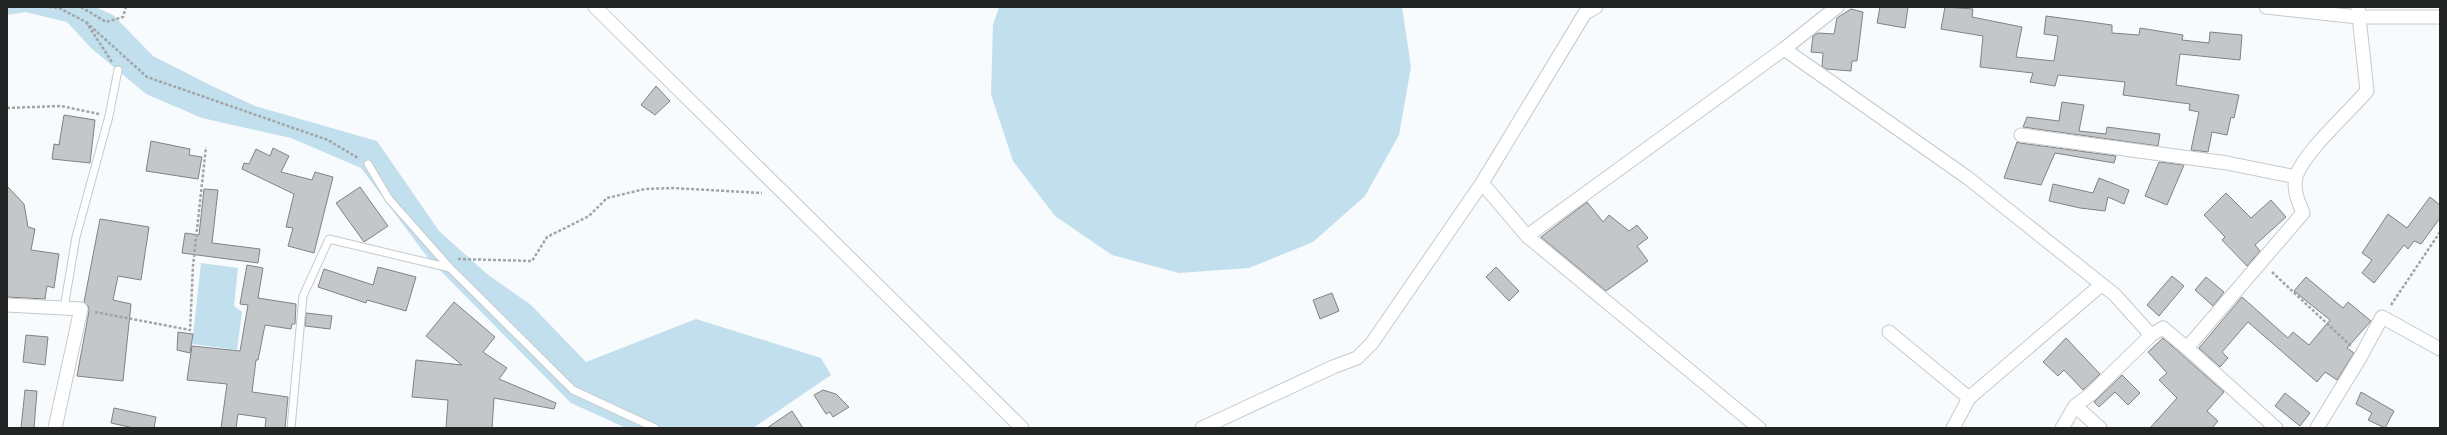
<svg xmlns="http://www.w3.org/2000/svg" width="2447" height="435" font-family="Jost,sans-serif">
<rect width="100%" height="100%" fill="#f7fbfd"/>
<path fill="#c1dfec" d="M7 7H95L113 15 153 56 210 85 255 106 377 141 439 231 487 274 531 305 586 362 696 319 821 358 831 375 753 428H626L571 403 428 258 361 168 291 138 202 118 146 94 91 48 67 22 25 12 7 15Z
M999 7H1402L1411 67 1399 135 1365 196 1313 242 1249 268 1179 273 1112 255 1055 216 1013 161 991 94 993 25Z
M201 263 238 268 234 306 242 312 237 350 192 344Z"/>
<path fill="#c4c7c9" stroke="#808284" d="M1880 7H1908L1905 28 1877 23Z
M1945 7 1973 9 1972 17 2022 27 2016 57 2054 61 2058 36 2044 34 2046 16 2112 25V33L2139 35 2140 28 2183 35 2182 40 2209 43 2210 32 2242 35 2240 60 2180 54 2176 85 2239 95 2234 118 2231 117 2227 135 2212 132 2208 152 2191 150 2199 112 2189 110 2190 104 2123 95 2125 82 2058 75 2055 86 2030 82 2033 73 1980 67 1983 36 1941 29Z
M1851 9 1863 12 1857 61H1852L1851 71 1826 69 1822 66 1823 53 1811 52 1813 36 1818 33 1834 34 1837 18Z
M656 86 670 101 655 115 641 105Z
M2062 102 2084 105 2079 131 2106 134 2107 127 2160 134 2158 146 2023 127 2027 117 2059 121Z
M64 115 95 120 90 163 52 159 54 144 59 145Z
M151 141 190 149 189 155 202 157 198 179 146 171Z
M2017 142 2020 143 2116 156 2114 163 2055 153 2041 185 2004 178Z
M273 148 289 156 281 172 312 180 315 172 333 177 314 253 288 246 293 228 286 227 294 194 242 169 244 163 249 164 256 149 270 156Z
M2159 162 2184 165 2167 205 2145 196Z
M2099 178 2129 190 2124 204 2108 197 2105 211 2080 208 2049 201 2053 184 2093 193Z
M7 186 24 204 28 227 35 229 31 250 59 254 54 288 47 286 45 299 7 297Z
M360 187 388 226 364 242 336 203Z
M204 189 218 190 212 243 260 249 258 263 182 253 185 233 199 235Z
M2226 193 2251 218 2271 200 2286 217 2255 245 2260 251 2247 266 2222 240 2225 237 2204 215Z
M2430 197 2440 205V218L2421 244 2414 241 2408 249 2404 245 2374 283 2362 273 2372 260 2362 253 2388 214 2407 228Z
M1587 202 1603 222 1609 215 1629 231 1637 225 1648 238 1637 246 1648 261 1606 291 1541 237Z
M100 219 149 227 141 280 118 276 113 300 131 304 123 381 77 376 89 311 88 306 84 302Z
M247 265 263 268 258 298 296 304 295 324H292L291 329 265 325 258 360H256L252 392 288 397 285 428H265L266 418 238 414 236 428H221L227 384 187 380 192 346 240 351 248 305 240 304Z
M378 267 416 277 406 311 367 300 366 303 318 287 324 269 373 285Z
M1496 267 1519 291 1509 301 1486 277Z
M2172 276 2184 286 2159 316 2147 305Z
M2206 277 2224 292 2213 306 2195 290Z
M2306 277 2343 308 2348 302 2371 321 2347 348 2354 353 2337 380 2325 372 2317 382 2248 322 2222 352 2228 358 2220 367 2199 348 2242 297 2288 338 2293 332 2309 345 2330 320 2294 291Z
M1332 293 1339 311 1320 319 1313 300Z
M454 302 495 337 483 352 507 368 499 379 556 403 554 409 494 398 492 428H446L448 400 412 397 416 360 462 365 426 336Z
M306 313 332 316 330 329 305 326Z
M178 332 193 334 190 353 177 350Z
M26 335 48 337 45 365 23 362Z
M2066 338 2100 374 2083 390 2064 370 2058 376 2043 362Z
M2163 338 2224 392 2207 411 2218 421 2212 428H2150L2177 398 2159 380 2167 373 2148 352Z
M2122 375 2140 393 2128 405 2115 392 2099 407 2094 402Z
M25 390 37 391 34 428H21Z
M823 390 836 394 849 407 833 417 830 412 826 414 814 395Z
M2361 392 2394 411 2385 428 2368 420 2372 413 2356 404Z
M2285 393 2310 413 2300 426 2275 406Z
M114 408 156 417 154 428H134L111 423Z
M792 411 803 428H767Z"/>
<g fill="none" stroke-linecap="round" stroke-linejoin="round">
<defs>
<path id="service" d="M368 164 389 199 450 268 573 390 655 428
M64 308 76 237 109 116 118 70
M291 428 303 296 329 239 450 268"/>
<path id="minor" d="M595 7 1022 428
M2266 7 2358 17H2440
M1784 49 1968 178 2115 295 2151 335
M2021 135 2227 163 2296 177
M1482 183 1527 236 1759 428
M1527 236 1784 49 1837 7
M7 305 81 309 55 428
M1889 332 1969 398
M2187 348 2276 428
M2075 406 2100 428
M1202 428 1333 367 1357 358 1372 343 1482 183 1585 13 1596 7
M1953 428 1969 398 2101 285
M2062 428 2075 406 2091 394 2151 335 2163 328 2187 348 2303 213C2298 201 2293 190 2296 177 2303 153 2349 112 2367 91L2358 7
M2317 428 2361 356 2382 317 2440 349"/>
</defs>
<use href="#service" stroke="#c6c9cb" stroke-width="9"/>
<use href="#minor" stroke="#c6c9cb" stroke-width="15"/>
<path stroke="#a2a5a6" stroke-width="2.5" stroke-dasharray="3 2" stroke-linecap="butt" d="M49 7 59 8 86 22 112 62
M81 7 106 22 123 17 126 7
M86 22 147 77 328 140 358 158
M7 108 61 106 99 114
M458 259 532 261 547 237 589 216 607 198 645 189 673 188 762 193
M2272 272 2351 346
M2391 305 2440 232
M95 312 190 330 193 266 206 147"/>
<use href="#service" stroke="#fff" stroke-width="7"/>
<use href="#minor" stroke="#fff" stroke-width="13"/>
</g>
<rect width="2447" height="435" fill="none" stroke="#232525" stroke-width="16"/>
</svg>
